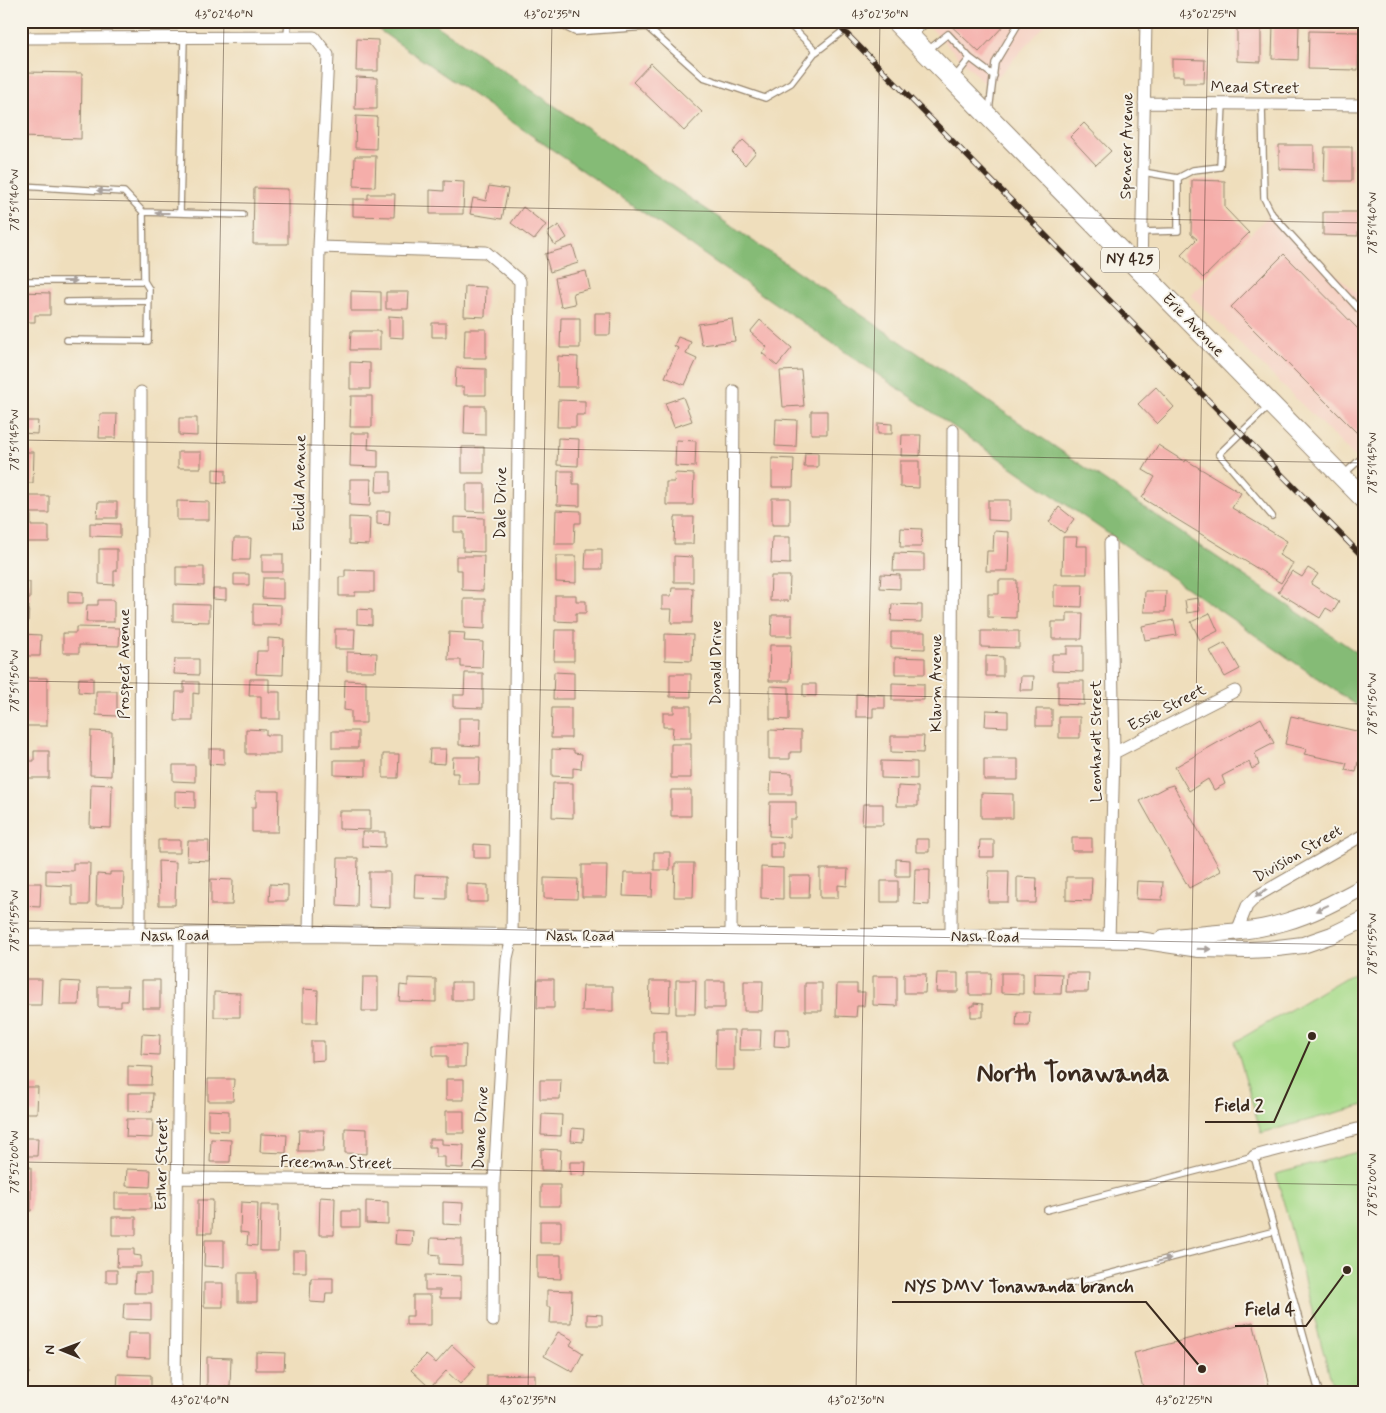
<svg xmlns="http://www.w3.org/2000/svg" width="1386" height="1413" font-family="Mynerve,sans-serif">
<rect width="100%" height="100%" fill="#f7f3e8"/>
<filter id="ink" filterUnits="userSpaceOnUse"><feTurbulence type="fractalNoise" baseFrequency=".02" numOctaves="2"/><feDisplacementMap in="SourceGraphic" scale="10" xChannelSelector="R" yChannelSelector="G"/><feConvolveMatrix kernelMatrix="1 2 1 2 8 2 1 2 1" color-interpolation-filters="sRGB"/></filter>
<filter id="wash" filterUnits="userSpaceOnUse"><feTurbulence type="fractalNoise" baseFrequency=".0096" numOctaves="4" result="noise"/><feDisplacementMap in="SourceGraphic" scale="20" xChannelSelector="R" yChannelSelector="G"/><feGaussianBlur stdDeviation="1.12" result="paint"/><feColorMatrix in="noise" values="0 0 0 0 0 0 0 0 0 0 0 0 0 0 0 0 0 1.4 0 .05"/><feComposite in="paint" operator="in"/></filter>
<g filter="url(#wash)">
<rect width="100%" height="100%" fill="#efdebc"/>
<path fill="#f6d2c4" d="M924 21H1049L988 87Z
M1269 215 1365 300V463L1363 465 1191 295Z"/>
<path fill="#a7db8a" stroke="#718254" d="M1365 966V1105L1261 1133 1235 1042Z
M1365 1150V1392H1334L1276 1174Z"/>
<path fill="#85bb76" stroke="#60724a" d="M366 21H430L1365 658V711Z"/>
<g id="blocks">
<path fill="#f5aeaa" d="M946 21H1008L979 52Z
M1237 24H1261V62L1237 61Z
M1273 24H1299L1298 60 1272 59Z
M1309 31 1359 32 1358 70 1308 69Z
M357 39 378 40V71H356Z
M1172 59 1205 60 1204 83H1183V76H1172Z
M651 63 702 112 684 131 633 82Z
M21 64H24V72L82 73 81 139 21 137Z
M356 77 377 78V109H355Z
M356 116 377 117 376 149 355 148Z
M1084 123 1111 151 1096 165 1070 137Z
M743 140 756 152 745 165 732 152Z
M1279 145H1314V170L1279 169Z
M1325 147H1352V181H1324Z
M355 156H376L375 187 354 186Z
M1192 180 1225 181V208L1249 233 1203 278 1181 255 1197 239 1191 234Z
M444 181 464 182 463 214H430V190L444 191Z
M489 186 508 189 502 219 470 214 473 198 486 201Z
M254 188 288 189V244H253Z
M368 194H395L394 217 353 216V199H368Z
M523 207 546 225 534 240 511 223Z
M1323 212H1359L1358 236 1323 235Z
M559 225 567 238 555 245 547 233Z
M573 246 578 263 550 272 545 254Z
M1284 254 1365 336V384L1359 389 1365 394V441L1231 307Z
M586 271 590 289 573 293 575 304 561 307 555 278Z
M465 286 486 287 485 317 464 316Z
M351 291 381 292V311H351Z
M21 292 50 293V315H35V322H21Z
M386 292H409L408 309H386Z
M595 313H611L610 335H595Z
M389 316 403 317V338L389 337Z
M561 318H580V348H560Z
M732 319 735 341 702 345 698 324Z
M760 320 792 348 777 366 762 353 767 347 750 332Z
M432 323H446V337H432Z
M465 329H486V358H464Z
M351 331H380V350H350Z
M678 337 691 342 686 354 697 359 685 385 665 377 678 348 674 346Z
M558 356 578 357 577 387H557Z
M350 362 370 363V389H350Z
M456 368 486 369V395H464V387H455Z
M801 370 804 406 783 407 780 371Z
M1156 387 1174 407 1157 424 1138 404Z
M351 396H372V427H350Z
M683 397 692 421 674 427 665 403Z
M558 400 585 401V415H576V427H557Z
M465 406H485V435L464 434Z
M811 411H827V434H811Z
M100 414H117L116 438H99Z
M179 418H197V436L179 435Z
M776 419 797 420 796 447 775 446Z
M21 421H38L37 434 21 433Z
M878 423 892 424V434H878Z
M351 433H369L368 449 378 450V467L350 466Z
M902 435H921L920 456H901Z
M558 438 579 439 578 466 557 465Z
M676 440 696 441 695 467 675 466Z
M1158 445 1185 462 1186 460 1241 493 1232 508 1287 541 1279 555 1293 563 1281 583 1142 498 1155 477 1143 470Z
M462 447H484V473H462Z
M21 452H34L33 483H21Z
M178 452H201V468H178Z
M805 453H818V467H804Z
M772 458 794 459 793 487H772Z
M900 461H919V488L900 487Z
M213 469 226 470V483L213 482Z
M558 471H573V484H580V506L557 505Z
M377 472H391V492H376Z
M675 473 694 474 693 505H666V482H674Z
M350 479H371L370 506 350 505Z
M466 484H485V512L466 511Z
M21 496H49V513H31V526H49V542H21Z
M772 498H790V525H772Z
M988 500H1010V521L988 520Z
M177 501 209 502V520H177Z
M98 502H117V518H97Z
M1059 507 1074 519 1064 533 1049 522Z
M556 510 581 511V523H575L574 544H555Z
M377 511H390L389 525 377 524Z
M349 517 370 518 369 545 349 544Z
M454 517 484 518V552L463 551V532H454Z
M675 517H694L693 544H674Z
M90 523 120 524V537L90 536Z
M901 528 922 529 921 547H900Z
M994 531 1009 532 1008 571H986L987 551H993Z
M772 537H790V564L771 563Z
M1063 537H1077L1076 546H1087V574H1062Z
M234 538H251L250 560H233Z
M99 549H117V571H114V585L99 584Z
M586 549H602V569H585Z
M894 553 924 554V571H893Z
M262 554H283V572H262Z
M456 556H484L483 591 462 590V570H456Z
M556 556H576V583L556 582Z
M674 556 693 557V582H674Z
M176 567H204V586L176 585Z
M1308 568 1318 574 1311 584 1339 602 1333 612 1326 608 1320 618 1278 592 1292 571 1302 577Z
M345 570 374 571V592H355V596H339V577H345Z
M234 574H249V585H234Z
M881 574 900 575V589L880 588Z
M771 576H790L789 601H770Z
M263 578H283V599L262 598Z
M999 580H1017L1016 618 988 617V594H999Z
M21 582H30V599H21Z
M1054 585H1083L1082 607 1054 606Z
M672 588H693L692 623H671L672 609H662V596H671Z
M213 589H226V600L213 599Z
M68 591 83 592V603H68Z
M1145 591H1166L1165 612H1144Z
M555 595H576V601H586V613H576V622L555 621Z
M1198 598 1200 611 1187 613 1185 600Z
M464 599H485V629L464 628Z
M98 600H114V622H86L87 605H98Z
M173 604 209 605V622L173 621Z
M253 604 281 605V625H253Z
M892 604 922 605V622L891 621Z
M21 606H29L28 623H21Z
M357 609 372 610V625L357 624Z
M1067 613H1083L1082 639H1052V622H1067Z
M1210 613 1218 631 1200 640 1191 622Z
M772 615H792V636H771Z
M1174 620 1177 635 1145 640 1142 626Z
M76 627 120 628 119 646 79 645V653H63V633H76Z
M335 629H355L354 649H335Z
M555 630H574V661H554Z
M981 631H1019V648L981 647Z
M449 632 465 633 464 641 483 642 482 668 461 667V660H448Z
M891 632H925V649L891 648Z
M21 634 41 635 40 656H21Z
M665 634 693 635 692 661 665 660Z
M268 638 284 639 283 675 256 674 257 651H268Z
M1225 643 1240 669 1225 677 1210 651Z
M770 645H791L790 681H769Z
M1067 646H1083V672L1052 671V654H1067Z
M347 652 377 653 376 671H347Z
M986 656 1003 657V676H986Z
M895 657 925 658V674H895Z
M175 659H199V675L174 674Z
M554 672 574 673V699H553Z
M465 673H483V708L453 707V695H464Z
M670 674H691V697H670Z
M1021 676H1034L1033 690H1020Z
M21 678H47V726H21Z
M79 678H93V693L78 692Z
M250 679H269V692H280V719H261V696H249Z
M345 680 366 681V723H351V711L344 710Z
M1058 681H1084V705L1058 704Z
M184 682H199V694L193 693V721H175L176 692H184Z
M892 683 924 684V700H892Z
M803 684H816V696H803Z
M770 686 789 687V720L770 719Z
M96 691H117V716L96 715Z
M856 694 885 695V708H873V717H856Z
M674 706H691V738H672L673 727H663V713H674Z
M552 708H571V738H551Z
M1036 709H1052V726H1036Z
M986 710 1008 711V727L985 726Z
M1291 716 1365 733V763L1358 762 1356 772 1345 770 1347 763 1304 754 1307 749 1285 744Z
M1059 717H1080V738H1059Z
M459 718H481L480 746 459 745Z
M1261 718 1274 743 1255 753 1259 765 1252 769 1249 762 1222 776 1225 784 1214 790 1208 779 1189 791 1175 767Z
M246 729 266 730V735H280V754H246Z
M769 730 801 731V752H790V759H769Z
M91 731 112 732 111 776 90 775Z
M332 731H358V748H332Z
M891 736H924L923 753 891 752Z
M671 744H691V778H671Z
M209 749H224V765L209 764Z
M430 749H446L445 764 429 763Z
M552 749 574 750V753L582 754 581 769 573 768V777L552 776Z
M34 751H49V778H21V761H34Z
M383 754H399L398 778H383Z
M453 757H480L479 784H458V773H452Z
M984 759H1018V780H984Z
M334 760H366V776L334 775Z
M881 761 917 762V779L881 778Z
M173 765H195V782L173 781Z
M771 772 792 773V794H770Z
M553 783H573V818L552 817Z
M91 784 112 785 111 828 90 827Z
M1173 785 1221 871 1189 888 1140 801 1166 787Z
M898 786 918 787V806H897Z
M21 788H26L25 807H21Z
M671 790H691V816H671Z
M175 791 195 792V808L175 807Z
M256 791H279L278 832H252V807H256Z
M981 793 1013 794V818H981Z
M770 802H796V819H790V837L769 836Z
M863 804H883V825H862Z
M339 811H370V830L339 829Z
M362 832H385V847L362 846Z
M1072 838H1092V851H1072Z
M916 839H929V852H916Z
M158 840H180V853H158Z
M980 840H994V857H979Z
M188 841H209V861L187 860Z
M770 843H783V858H770Z
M474 844 490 845V858H474Z
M654 852H670V870H654Z
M338 858H358L357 907 337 906Z
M896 859 910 860V876H896Z
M158 861 176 862 175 905H159Z
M73 863H90L89 905H72V886L46 885V870L73 871Z
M675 863H694L693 897H674Z
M582 865H607L606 897H582Z
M761 867 783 868V899L761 898Z
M820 869H848L847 886 838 885V898H820Z
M915 869H930L929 905 914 904Z
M989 871H1009L1008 902H988Z
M110 872H124L123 905H96L97 874 110 875Z
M369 872H390V908L369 907Z
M624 873H653L652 897 623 896Z
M415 875 446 876V899L414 898Z
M789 876H810L809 898H789Z
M1017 877 1037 878 1036 903H1017Z
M1066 877H1092L1091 901 1066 900Z
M544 878 578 879 577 899 544 898Z
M211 879 233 880 232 905H211Z
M881 881H898V902H881Z
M1137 881 1163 882 1162 900 1136 899Z
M21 883H41L40 907 21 906Z
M270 884 288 885V901H269Z
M467 884 488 885V902H467Z
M937 973H958V992H936Z
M969 973H991L990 995H969Z
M1001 973H1023V994L1001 993Z
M1034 973 1062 974 1061 994H1034Z
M1067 973H1089L1088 992H1066Z
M904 974H926L925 993H904Z
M873 976H897V1006L873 1005Z
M363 977H378V1011H362Z
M408 978 436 979V1002L399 1001 400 985 408 986Z
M25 979H42L41 1005H25Z
M538 979H554V1008H537Z
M142 980H160V1008H142Z
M676 980H696L695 1014H676Z
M61 981 80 982 79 1005H60Z
M650 981H670L669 1012 649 1011Z
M705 981H725V1008H705Z
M744 981H763L762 1011H744Z
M452 982H472V1000H452Z
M805 983H822V1011H805Z
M837 984H857V992H865L864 1006H857L856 1017 836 1016Z
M98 986H128L127 1001H121V1007H98Z
M583 986H613V1011H582Z
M303 989 318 990 317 1023H303Z
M214 992 240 993V1017H214Z
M974 1003 983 1004V1017H971V1006H974Z
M1017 1012H1030L1029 1026H1016Z
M775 1029H789V1047L774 1046Z
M716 1030H734V1070H715Z
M740 1030H761L760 1050H739Z
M653 1031H667V1064H653Z
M142 1034 160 1035 159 1055 141 1054Z
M311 1041H324V1060L311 1061Z
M433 1045H466L465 1067H447V1056H433Z
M128 1066 152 1067 151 1085H128Z
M208 1079H234L233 1101H208Z
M446 1079H464V1100H446Z
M540 1080H561L560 1099H540Z
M22 1087H38L37 1113H21Z
M128 1093H153L152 1112 128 1111Z
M208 1110 229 1111V1131L208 1130Z
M446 1111H464V1133H446Z
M542 1114 562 1115 561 1136 541 1135Z
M127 1119H153L152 1138 126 1137Z
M345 1128 367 1129V1154L345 1153Z
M572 1128 584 1129 583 1142 571 1141Z
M299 1130H324L323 1151H298Z
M261 1134 287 1135 286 1153 260 1152Z
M21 1138H38L37 1156H21Z
M211 1139 231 1140 230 1162H210Z
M429 1139H442V1144L464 1145 463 1168 445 1167V1157H436V1147H429Z
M541 1149 561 1150 560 1170H541Z
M570 1162H586L585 1176 570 1175Z
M21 1167H31V1211L21 1212Z
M127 1169 151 1170 150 1187 126 1186Z
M541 1185H560V1206H541Z
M115 1193H151V1209H115Z
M320 1197 335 1198 334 1235H319Z
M198 1200H213L212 1233H198Z
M366 1201 388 1202V1224L366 1223Z
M241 1202 258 1203 257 1246 247 1245 248 1233 240 1232Z
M443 1202 463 1203 462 1225 443 1224Z
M261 1205H279L278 1251H260Z
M342 1211H360V1227H342Z
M112 1217H136V1235H112Z
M540 1221H561V1243H540Z
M396 1230 413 1231 412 1245 395 1244Z
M431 1238 462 1239V1265L439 1264V1255L430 1254Z
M205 1240H224V1267L204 1266Z
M118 1249H134V1255L141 1256V1267H117Z
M21 1250H24V1270H21Z
M293 1251H306V1272H293Z
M537 1255H561V1279L537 1278Z
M106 1270H117V1282H106Z
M135 1273H151V1293H134Z
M238 1273H257V1302H238Z
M425 1275 461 1276V1298H440V1290H425Z
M311 1278H333V1293H326L325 1303 310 1302Z
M204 1283H223V1307H204Z
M547 1290 572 1291 571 1323H550L551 1307H547Z
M413 1295H431V1325H406V1316H413Z
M124 1303H151V1320L123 1319Z
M587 1314 602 1315V1325H587Z
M1253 1322 1269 1385 1241 1392H1144L1134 1353Z
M21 1328H28V1345H21Z
M558 1332 573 1340 570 1345 583 1353 573 1372 544 1356Z
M128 1333H150V1358L127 1357Z
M452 1345 476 1367 460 1384 446 1371 430 1388 411 1370 426 1355 436 1363Z
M256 1352 285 1353 284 1370H256Z
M21 1355 29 1356V1374H21Z
M207 1357 231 1358 230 1387 207 1386Z
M118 1374 151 1375V1390L117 1389Z
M535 1374V1389H520V1392H487V1375Z"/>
</g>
</g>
<g filter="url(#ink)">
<use href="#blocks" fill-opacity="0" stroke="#95846d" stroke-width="1"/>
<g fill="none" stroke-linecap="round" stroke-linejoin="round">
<defs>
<path id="service" d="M552 21 575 32 647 27 703 77 765 98 791 83 816 51 786 21
M1363 21 1364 105
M913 36 928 21
M287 37 288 21
M927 51 948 34 970 58 955 77
M816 52 856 21
M970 58 994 76
M1262 104 1264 198 1272 214 1365 316
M989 111 995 63 1020 21
M1178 178 1193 170 1220 167 1223 104
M21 186 124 192 143 212 144 281H21
M143 212 243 215
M180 213 184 38
M1142 232 1178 231V178L1143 172
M67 302 149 301
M67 340 148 341 149 289 144 281
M1269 406 1219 454 1272 516
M1343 475 1365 455
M1047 1210 1254 1156 1319 1392
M1066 1285 1275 1231"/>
<path id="minor" d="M21 38 314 37 328 55 319 247 309 934
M1144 103 1365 105
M319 247 486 252 520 281 512 937 507 958 494 1181 493 1321
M1141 271 1146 21
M1114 753 1235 691
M1237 931 1247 906 1257 896 1365 834
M731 936 734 391
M140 937 141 392
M951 937 953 430
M1109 940 1114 753 1110 543
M1254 1156 1365 1127
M179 1178 494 1181
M175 1392 180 937"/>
<path id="secondary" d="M21 938 309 934 512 937H951L1139 940 1199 949 1247 950 1269 949 1303 945 1332 935 1365 919
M1163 938C1204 933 1246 934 1285 922 1313 914 1339 900 1365 886"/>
<path id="primary" d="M895 21 1365 500"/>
</defs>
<use href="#service" stroke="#95846d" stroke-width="8"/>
<use href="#minor" stroke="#95846d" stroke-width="13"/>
<use href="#secondary" stroke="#95846d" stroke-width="18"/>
<use href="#primary" stroke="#95846d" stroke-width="21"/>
<use href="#service" stroke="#fff" stroke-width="5.5"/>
<use href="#minor" stroke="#fff" stroke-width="11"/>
<use href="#secondary" stroke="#fff" stroke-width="16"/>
<use href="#primary" stroke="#fff" stroke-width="19"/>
<defs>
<path id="rail" d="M834 21 1365 559"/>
</defs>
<use href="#rail" stroke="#3b2a1e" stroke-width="5.5"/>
<use href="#rail" stroke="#f7f3e8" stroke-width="4" stroke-dasharray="11" stroke-linecap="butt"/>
</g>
<defs><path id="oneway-solid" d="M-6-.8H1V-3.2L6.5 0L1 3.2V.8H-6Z" transform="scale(1.25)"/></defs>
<g fill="#a79f9a">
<use href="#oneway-solid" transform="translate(104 191) rotate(-177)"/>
<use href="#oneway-solid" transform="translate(162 213) rotate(-180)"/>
<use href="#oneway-solid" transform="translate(70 281)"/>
<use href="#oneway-solid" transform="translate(1261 893) rotate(145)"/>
<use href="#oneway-solid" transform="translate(1322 908) rotate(155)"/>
<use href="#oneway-solid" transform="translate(1204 949) rotate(2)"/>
<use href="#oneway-solid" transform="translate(1164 1260) rotate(-14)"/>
</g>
</g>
<path fill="none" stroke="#3b2a1e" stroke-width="1" stroke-opacity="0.45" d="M21 199 1365 223M21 440 1365 463M21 681 1365 704M21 921 1365 945M21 1162 1365 1185M200 1392 224 21M528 1392 552 21M856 1392 880 21M1184 1392 1208 21"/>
<g text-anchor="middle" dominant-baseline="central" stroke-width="4" stroke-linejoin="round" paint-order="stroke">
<rect fill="#f7f3e8" stroke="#73665b" stroke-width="1" x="1101" y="247.5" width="58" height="25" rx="4"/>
<g font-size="15" font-weight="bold" fill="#3b2a1e">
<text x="1130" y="260">NY 425</text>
</g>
<g font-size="16" fill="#3b2a1e" stroke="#f7f3e8">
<text transform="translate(1255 88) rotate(1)">Mead Street</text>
<text transform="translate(1127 146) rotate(-89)">Spencer Avenue</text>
<text transform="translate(1193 325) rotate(46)">Erie Avenue</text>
<text transform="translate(300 483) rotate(-89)">Euclid Avenue</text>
<text transform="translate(501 503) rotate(-89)">Dale Drive</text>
<text transform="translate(716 663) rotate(-90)">Donald Drive</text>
<text transform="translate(124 664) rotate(-90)">Prospect Avenue</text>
<text transform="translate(936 683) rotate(-90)">Klaum Avenue</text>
<text transform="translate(1167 708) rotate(-27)">Essie Street</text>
<text transform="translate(1096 741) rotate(-90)">Leonhardt Street</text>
<text transform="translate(1298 854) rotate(-30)">Division Street</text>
<text transform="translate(175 936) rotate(-1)">Nash Road</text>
<text x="580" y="936">Nash Road</text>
<text transform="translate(985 937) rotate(1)">Nash Road</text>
<text transform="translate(481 1128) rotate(-87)">Duane Drive</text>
<text transform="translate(336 1163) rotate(1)">Freeman Street</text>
<text transform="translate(162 1164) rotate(-89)">Esther Street</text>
</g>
<g font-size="26" font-weight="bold" fill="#3b2a1e" stroke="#f7f3e8">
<text x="1073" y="1074">North Tonawanda</text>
</g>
</g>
<path fill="none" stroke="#3b2a1e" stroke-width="2" d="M1312 1036L1274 1122H1205M1202 1369L1146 1302H892M1347 1270L1306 1326H1235"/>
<g fill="#3b2a1e" stroke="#f7f3e8" stroke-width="2">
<circle cx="1312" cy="1036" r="5"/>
<circle cx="1202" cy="1369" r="5"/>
<circle cx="1347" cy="1270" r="5"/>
</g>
<g font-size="18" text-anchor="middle" font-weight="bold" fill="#3b2a1e" stroke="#f7f3e8" stroke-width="4" stroke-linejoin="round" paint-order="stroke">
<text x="1239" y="1111">Field 2</text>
<text x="1019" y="1292">NYS DMV Tonawanda branch</text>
<text x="1270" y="1315">Field 4</text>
</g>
<rect width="1386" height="1413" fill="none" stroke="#f7f3e8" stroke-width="55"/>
<g transform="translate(62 1350) rotate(271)" stroke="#f7f3e8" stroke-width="4" paint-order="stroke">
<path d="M0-4L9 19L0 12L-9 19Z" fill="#3b2a1e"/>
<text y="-8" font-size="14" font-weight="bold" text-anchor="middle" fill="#3b2a1e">N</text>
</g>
<rect x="28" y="28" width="1330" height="1358" fill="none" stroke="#3b2a1e" stroke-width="2"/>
<g font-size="12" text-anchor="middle" fill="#3b2a1e">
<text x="224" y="18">43°02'40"N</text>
<text x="552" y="18">43°02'35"N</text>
<text x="880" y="18">43°02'30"N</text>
<text x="1208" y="18">43°02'25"N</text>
<text transform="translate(14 200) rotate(-90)" y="4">78°51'40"W</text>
<text transform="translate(1372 223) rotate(-90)" y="4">78°51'40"W</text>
<text transform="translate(14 440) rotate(-90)" y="4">78°51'45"W</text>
<text transform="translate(1372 463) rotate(-90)" y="4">78°51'45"W</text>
<text transform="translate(14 681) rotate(-90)" y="4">78°51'50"W</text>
<text transform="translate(1372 704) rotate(-90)" y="4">78°51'50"W</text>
<text transform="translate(14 921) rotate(-90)" y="4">78°51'55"W</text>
<text transform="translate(1372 944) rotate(-90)" y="4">78°51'55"W</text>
<text transform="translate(14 1162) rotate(-90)" y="4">78°52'00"W</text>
<text transform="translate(1372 1185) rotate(-90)" y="4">78°52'00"W</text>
<text x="200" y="1404">43°02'40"N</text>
<text x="528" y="1404">43°02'35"N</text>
<text x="856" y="1404">43°02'30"N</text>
<text x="1184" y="1404">43°02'25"N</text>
</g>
</svg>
